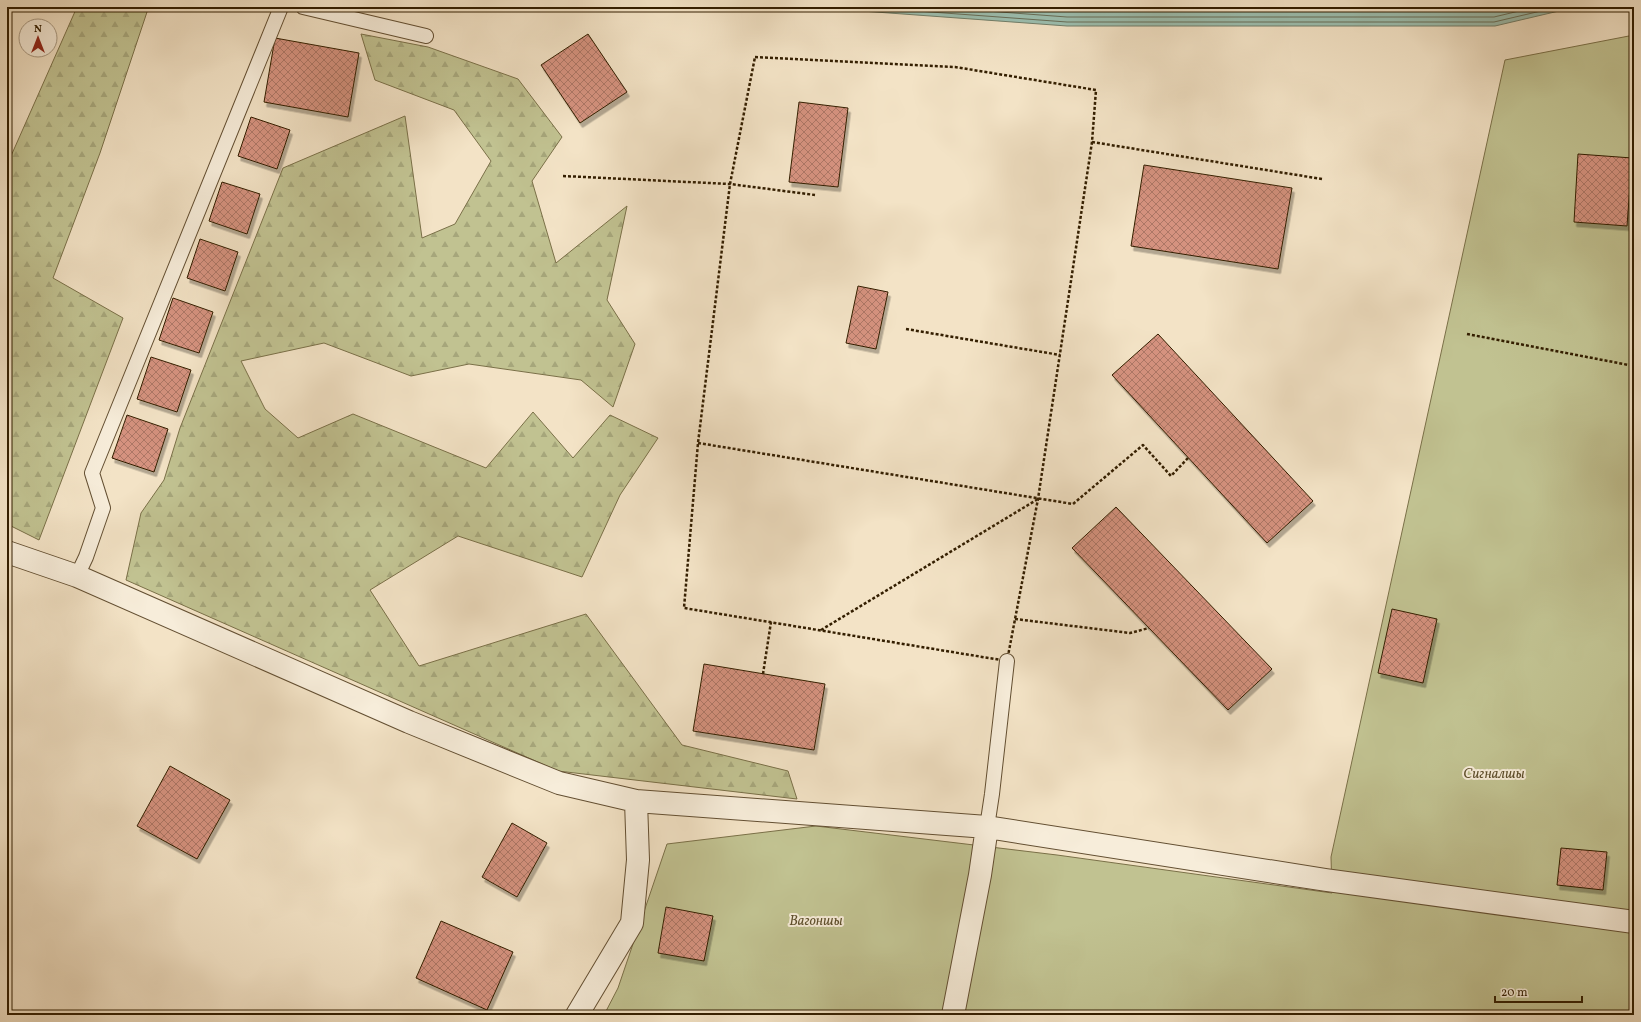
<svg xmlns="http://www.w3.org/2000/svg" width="1641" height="1022" font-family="Vollkorn,serif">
<defs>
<pattern id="forest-firs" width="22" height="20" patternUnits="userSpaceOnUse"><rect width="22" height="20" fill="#c1c291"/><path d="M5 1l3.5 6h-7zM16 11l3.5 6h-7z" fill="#a6a67b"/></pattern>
<pattern id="building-cross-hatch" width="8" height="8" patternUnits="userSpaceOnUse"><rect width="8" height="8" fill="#d5927f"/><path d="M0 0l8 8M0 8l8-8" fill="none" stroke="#ad7766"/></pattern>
<filter id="shadow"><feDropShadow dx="2.5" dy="4.5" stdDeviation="0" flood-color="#0004"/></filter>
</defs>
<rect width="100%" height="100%" fill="#f3e3c6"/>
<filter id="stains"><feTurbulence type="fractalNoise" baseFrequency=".005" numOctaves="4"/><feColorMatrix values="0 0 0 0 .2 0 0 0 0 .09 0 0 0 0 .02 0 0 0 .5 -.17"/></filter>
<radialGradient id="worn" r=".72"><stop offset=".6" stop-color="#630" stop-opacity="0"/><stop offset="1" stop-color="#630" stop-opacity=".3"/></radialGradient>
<path fill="url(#forest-firs)" stroke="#7a7048" d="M77 7H135L147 12 100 153 53 278 123 318 39 540 7 524V165Z
M361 34 428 47 518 79 562 137 532 181 556 263 627 206 607 300 635 344 613 407 581 380 469 364 411 376 324 343 241 361 265 409 298 438 353 414 486 468 533 412 573 458 610 415 658 438 620 495 582 577 458 536 370 590 419 666 586 614 682 745 788 771 797 799 558 771 126 580 141 513 164 480 180 428 283 168 405 116 422 238 455 224 491 161 454 110 375 80Z"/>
<path fill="#c1c291" stroke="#7a7048" d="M1634 35V1015H604L618 988 667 844 816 826 1057 855 1332 893 1331 857 1505 60Z"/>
<path fill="#9cbfb0" stroke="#727f6a" d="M807 7H1576L1495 26H1067Z"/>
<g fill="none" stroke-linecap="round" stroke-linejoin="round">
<path stroke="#686e58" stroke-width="1" d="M863 7 1067 22H1494L1558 7
M933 7 1067 17H1494L1536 7
M1017 7 1067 11H1493L1509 7"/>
</g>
<path fill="url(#building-cross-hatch)" stroke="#331e00" filter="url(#shadow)" d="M588 34 627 92 580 123 541 65Z
M275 38 359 53 348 117 264 102Z
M799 102 848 108 838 187 789 182Z
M251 117 290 130 277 169 238 156Z
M1578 154 1632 158 1627 226 1574 222Z
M1144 165 1292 188 1278 269 1131 246Z
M222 182 260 194 247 234 209 221Z
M200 239 238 252 225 291 187 278Z
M858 286 888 292 876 349 846 343Z
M173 298 213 312 199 353 159 340Z
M1158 334 1313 501 1267 543 1112 375Z
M151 357 191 370 177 412 137 399Z
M127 415 168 429 154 472 112 458Z
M1116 507 1272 669 1228 710 1072 548Z
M1392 609 1437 619 1423 683 1378 673Z
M704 664 825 684 814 750 693 731Z
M170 766 230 800 197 859 137 826Z
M512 823 547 843 517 897 482 877Z
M1561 848 1607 852 1603 890 1557 885Z
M666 907 713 916 704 961 658 953Z
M441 921 513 952 487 1010 416 978Z"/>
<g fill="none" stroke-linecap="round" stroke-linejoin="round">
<defs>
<path id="lane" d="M303 7 426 36
M77 576 86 557 103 508 92 473 281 7
M987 827 992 794 1007 661"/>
<path id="street" d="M7 552 77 576 409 722 559 783 636 801 987 827 1326 880 1634 922
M577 1015 632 923 638 860 636 801
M953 1015 980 875 987 827"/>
</defs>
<use href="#lane" stroke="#634f32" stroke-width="16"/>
<use href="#street" stroke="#634f32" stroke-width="24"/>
<path stroke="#331e00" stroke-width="2.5" stroke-dasharray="3 2" stroke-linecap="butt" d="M755 57 955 67 1096 90 1092 142 1038 499 1007 661 684 608 698 443 730 184Z
M1092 142 1322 179
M563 176 730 184 815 195
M906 329 1060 355
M1467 334 1634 366
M698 443 1073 504 1143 445 1171 476 1188 458
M1015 619 1130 633 1149 628
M821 630 1038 499
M763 674 771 622"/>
<use href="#lane" stroke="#f7edda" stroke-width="14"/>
<use href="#street" stroke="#f7edda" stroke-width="22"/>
</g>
<g text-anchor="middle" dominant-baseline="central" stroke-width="4" stroke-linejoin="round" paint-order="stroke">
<g font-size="14" font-style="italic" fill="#5e4f2c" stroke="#f7edda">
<text x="1494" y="774">Сигналшы</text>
<text x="816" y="921">Вагоншы</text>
</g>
</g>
<rect width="1641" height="1022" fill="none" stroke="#f3e3c6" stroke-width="24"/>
<rect x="8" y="8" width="1625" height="1006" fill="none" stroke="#331e00" stroke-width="2"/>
<rect x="12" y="12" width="1617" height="998" fill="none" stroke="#331e00"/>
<g transform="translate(38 38)"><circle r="19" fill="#f7edda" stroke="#a99a83"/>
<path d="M0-3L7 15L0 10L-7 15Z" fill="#8f2418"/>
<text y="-6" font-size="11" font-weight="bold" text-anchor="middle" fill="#331e00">N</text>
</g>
<path d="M1495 996v6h87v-6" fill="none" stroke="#331e00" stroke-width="2"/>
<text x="1501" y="996" font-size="12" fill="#331e00" stroke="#f7edda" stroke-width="3" paint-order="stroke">20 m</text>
<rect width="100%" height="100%" filter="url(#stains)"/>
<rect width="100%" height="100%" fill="url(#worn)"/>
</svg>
